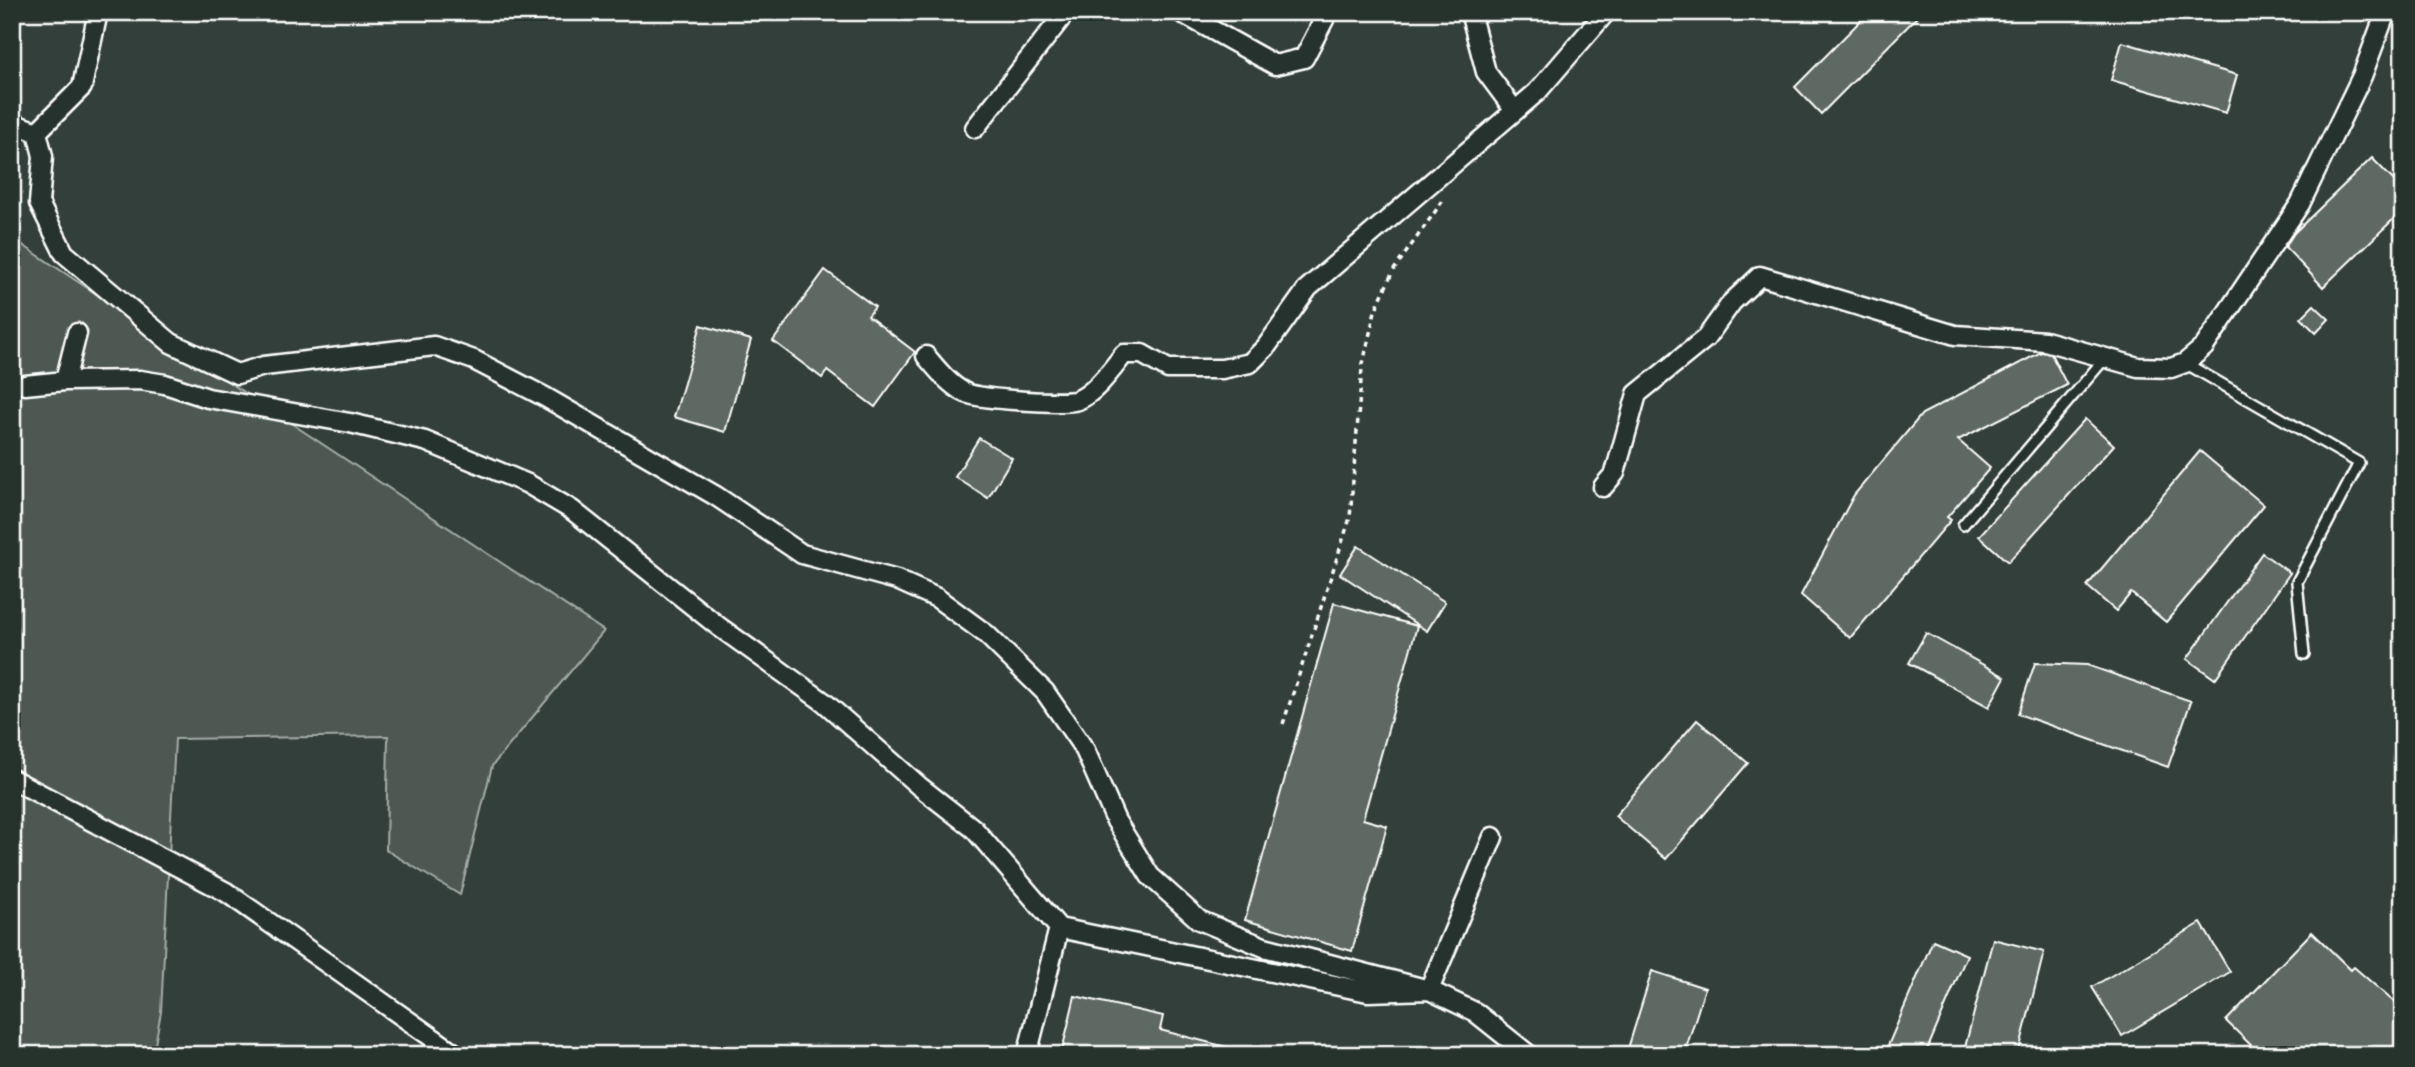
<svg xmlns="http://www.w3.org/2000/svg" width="2415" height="1067" font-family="Kalam,sans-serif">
<rect width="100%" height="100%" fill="#333f3a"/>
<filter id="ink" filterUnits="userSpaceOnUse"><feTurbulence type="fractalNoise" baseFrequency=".0143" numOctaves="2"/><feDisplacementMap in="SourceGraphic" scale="14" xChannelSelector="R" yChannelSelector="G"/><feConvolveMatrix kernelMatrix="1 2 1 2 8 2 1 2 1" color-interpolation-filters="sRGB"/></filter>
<g filter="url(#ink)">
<path fill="#4d5853" stroke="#a6aca9" stroke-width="2" d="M12 238 604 631 492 766 460 895 386 850 388 736 175 739 161 1012 153 1055H12Z"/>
<path fill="#5f6964" stroke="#fff" stroke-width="2" d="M1869 12H1922L1821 114 1795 87Z
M2122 42 2237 75 2226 113 2111 80Z
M2372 158 2403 190V210L2323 287 2285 247 2294 233Z
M825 270 875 307 868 316 915 352 875 407 827 371 822 378 773 341Z
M2314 305 2329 319 2316 333 2301 318Z
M701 325 751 340 725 432 674 417Z
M2041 352 2051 354 2067 385 1958 440 1990 468 1947 517 1951 520 1850 638 1801 595 1854 495 1922 414Z
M2085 419 2114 445 2008 562 1979 536Z
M979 438 1012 458 988 498 955 477Z
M2200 451 2264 505 2166 622 2131 593 2116 611 2087 586Z
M1358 546 1445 602 1427 631 1340 574Z
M2262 553 2290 573 2215 679 2187 659Z
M1334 603 1417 626 1363 819 1387 826 1352 951 1245 920Z
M1926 633 2005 677 1989 707 1909 663Z
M2035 663 2087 665 2191 701 2168 767 2018 714Z
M1697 720 1748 763 1666 859 1615 816Z
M2201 923 2230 972 2122 1036 2092 987Z
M2312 932 2351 970 2354 967 2394 1002 2403 992V1055H2261L2226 1021Z
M1993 939 2044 952 2018 1055H1963Z
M1933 940 1967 955 1925 1055H1884Z
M1652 971 1705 988 1684 1055H1626Z
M1075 996 1163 1016 1160 1030 1234 1049 1233 1055H1148L1115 1047 1113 1055H1061Z"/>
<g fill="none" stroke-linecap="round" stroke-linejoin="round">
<defs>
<path id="service" d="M2185 363 2359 463 2297 582 2304 654
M1963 525 2106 357"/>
<path id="minor" d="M1180 12 1275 65 1304 58 1328 12
M1470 12 1486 72 1515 111
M12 123 37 132 43 156 39 203 64 253 171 343 237 374 264 366 434 346 474 360 545 397 716 496 802 554 897 580 937 598 986 634 1045 692 1085 750 1116 821 1150 876 1199 920 1264 947 1429 990 1475 1012 1529 1055
M975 128 1066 12
M37 132 82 87 98 12
M926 356C937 369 950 386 966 393 979 399 1065 405 1078 400 1096 392 1112 369 1124 354H1142L1168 369H1222L1250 363 1266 347 1308 288 1537 92 1606 12
M65 381 77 333
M25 385 65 381 140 380 165 384 208 398 350 423 425 441 528 484 572 510 718 626 824 702 919 786 974 829 1059 928
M1603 487 1615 473 1637 394 1706 338 1732 302 1760 276 1955 335 2045 341 2138 367 2171 368 2185 363 2204 347 2300 204 2362 76 2386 12
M12 779 226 892 457 1055
M1027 1055 1059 928 1368 992 1429 990 1493 837"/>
</defs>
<use href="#service" stroke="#fff" stroke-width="14"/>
<use href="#minor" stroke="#fff" stroke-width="23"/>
<path stroke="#fff" stroke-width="3.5" stroke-dasharray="5 5" stroke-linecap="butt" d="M1283 724 1350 518 1362 368 1375 311 1393 271 1444 199"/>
<use href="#service" stroke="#26332d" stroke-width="9"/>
<use href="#minor" stroke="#26332d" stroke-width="18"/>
</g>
</g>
<rect width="2415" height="1067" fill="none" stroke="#26332d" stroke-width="42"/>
<rect x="21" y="21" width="2373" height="1025" fill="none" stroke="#fff" stroke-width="2.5" filter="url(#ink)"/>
</svg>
